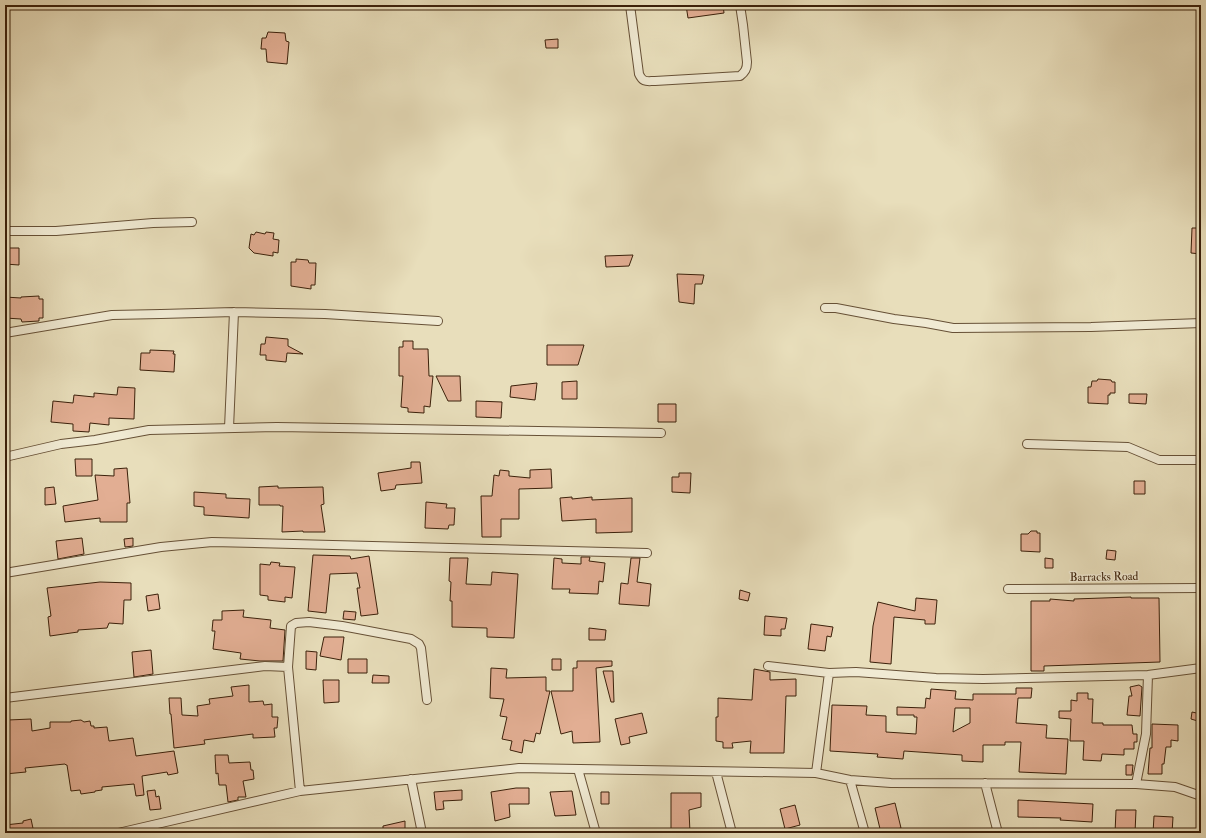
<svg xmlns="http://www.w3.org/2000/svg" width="1206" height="838" font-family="'IM FELL Double Pica',serif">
<rect width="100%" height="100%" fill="#e8debb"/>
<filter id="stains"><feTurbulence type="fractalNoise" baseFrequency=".005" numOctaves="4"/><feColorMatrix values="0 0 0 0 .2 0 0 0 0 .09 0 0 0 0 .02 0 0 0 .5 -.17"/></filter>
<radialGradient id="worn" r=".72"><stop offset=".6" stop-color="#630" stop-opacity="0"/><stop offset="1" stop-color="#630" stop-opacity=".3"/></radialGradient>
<path fill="#e2ae93" stroke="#3b200a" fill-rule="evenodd" d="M686 5H723L724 13 688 18Z
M268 32 285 33 286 41 289 42 287 64 267 62 266 49H261L262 38H266Z
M558 39V48H546L545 40Z
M1192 228H1201V254L1191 253Z
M256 232 265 234 266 232 274 233 273 239 279 240 278 253 273 252V256L254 253 249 248 251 234 254 235Z
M5 248H19V265L5 264Z
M633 255 629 266 606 267 605 256Z
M296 259 308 260 309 263H316L315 285H311V289L291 286V262H296Z
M677 274 704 275 702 284H695L694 304 679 302Z
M39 296V299H43V318H39V321L22 322 21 319 5 318V297L21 298V297Z
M266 337 288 339V346L303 354 287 353 286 362 266 360V355H260L261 344H265Z
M403 341H413V349H428L429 376H433L430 407 424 406V413L408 412V408L401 407 403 376H399V347H403Z
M547 345H584L578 365H547Z
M150 350 174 351 173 354H175L174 372 140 370 141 353H150Z
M436 376H460L461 401H448Z
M1098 379 1111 380 1112 382H1115V393H1110V395H1108V404L1088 403V387H1091L1092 381H1097Z
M577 381V399H562V382Z
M537 383 535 400 510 397 511 386Z
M118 387 135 388 134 419 109 418V425L90 423 89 432 73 431V424L51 422 53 401 73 403 74 395 94 397V393L117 395Z
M1129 394H1147L1146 404 1129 403Z
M476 401 502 402 501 418 476 417Z
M658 404H676V422H658Z
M75 459H92V476H76Z
M411 462H420L422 483 396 485 395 489 381 491 378 473 411 468Z
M127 468 130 503H127V522H100V518L65 522 63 506 98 500 95 475 114 476V469Z
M551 469 552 488 519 489V519H501V537H482L481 496H492L494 475 499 476 500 470 509 471V476L530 478V470Z
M679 473H691L690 493 672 492V477H679Z
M1134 481H1145V494H1134Z
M278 486V488L323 487 324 504 321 505 325 532H303V531L282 532 283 506H280V505H259V487Z
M54 487 56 504 45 505V488Z
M194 492 226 494V498L250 499 249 518 204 515V507L194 506Z
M572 497V499L592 497V500L632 498V532L596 533V519L562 521 560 498Z
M426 502 447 504 446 508H455L454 525H449L448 529 425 528Z
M1031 531H1037V533H1040V552L1021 551V534H1028Z
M82 538 84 554 58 559 56 541Z
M133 538V546L125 547 124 539Z
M1107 550 1116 551 1115 560 1106 559Z
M313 555 350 556 351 559 369 556 378 614 361 616 357 588H360L357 573 330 574 326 613 308 611Z
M581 557H590L589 561 605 563 603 582 599 581 598 594 569 593 570 589H552L554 558 562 559V563L581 564Z
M450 558H468L466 584 491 585 492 572 518 574 514 638 487 637V628L452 627V601H450L451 582 449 581Z
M631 558H640L637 582 651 584 649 606 619 604 621 583 628 584Z
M1045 558 1053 559V568H1045Z
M271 562 280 563 279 566 295 567 292 598 285 597V602L268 600V596L260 595V564L270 565Z
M100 582 131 583V600H124L123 624 109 623 107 628 78 630V632L50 636 48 617 51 616 47 588Z
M740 590 750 593 748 601 739 599Z
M158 594 160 609 148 611 146 596Z
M1131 597V598H1159L1160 662 1044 666V671H1031V601H1050V599L1074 601V599Z
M916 598 937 600 935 624H925V620L894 617 891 664 870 662 873 626 878 602 915 611Z
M244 610 243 617 271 620 270 628 285 630 283 661H260L240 659 241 653 213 649 215 631H212L213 620H222V611Z
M344 611 356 612 355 620 343 619Z
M765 616 787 618 785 629H781V636L764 635Z
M811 624 833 627 831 637 827 636 825 651 808 649Z
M589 628 606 630 605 640H589Z
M324 637H344L341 660 320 656Z
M151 650 153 674 134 677 132 652Z
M306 651 317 652 316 670 306 669Z
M348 659H367V673H348Z
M552 659H561V670H552Z
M577 661H612V666L596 668 600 742 573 743 572 731 561 734 551 691H573V668H577Z
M491 668 507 669 506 678 546 677V691H550L540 734 536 733 534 742 524 740 522 753 510 750 512 741 502 739 507 717 500 716 504 699 490 698Z
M754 669 770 672V680L796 679V696H786L784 753H750L751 741 732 743 733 748H723V742L716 741V717H718V698L752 700Z
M603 671H613L614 702H611Z
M373 675 389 676V683H372Z
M323 680H339V702L324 703Z
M249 685V702L263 701 264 705 272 704V717H278L277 728H274L275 737 253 738V734L204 740 205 744 174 748 171 714H170L169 698H181L182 715 198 716 197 706 210 704 209 699 233 696 231 687Z
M1139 685 1142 687 1140 716 1127 715 1129 696H1132L1130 687Z
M1016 688H1032L1031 698H1018L1016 723 1047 725 1046 738 1068 739 1066 774 1019 772 1021 742H1005V745H983V762L962 761V755L904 751 903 759 877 757 878 754 830 751 832 705 867 706 866 715 886 716V732L916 734 917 717H914V715H897V707L925 708 926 698 930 699 931 689 956 691 955 699 973 700V694H1016ZM955 708H970V723L953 732Z
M1077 693H1088V699H1093L1092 723H1103V725H1132L1133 734H1137V742H1134V749H1124V755L1102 754 1101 761 1083 760 1084 741H1070L1071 719 1059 718V711H1071V700L1077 701Z
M1192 712 1201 714V722L1191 719Z
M642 713 647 733 629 737 630 743 621 745 615 719Z
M31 719 32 731 50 728V722H71V721L81 720 84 722 90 721 91 726H94V728L107 727 109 741 133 738 136 756 174 751 178 773 168 775 167 772 142 776 144 795 136 796 134 784 102 787V790L95 791V792L81 794 80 790 71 791 67 765H66L65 764 25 768 26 772 5 774V723H8V720Z
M1152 724 1178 725V741L1171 740V747H1166L1164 764H1162V774H1148L1150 748H1152Z
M215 755H228L229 763 250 762 251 770H253L254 779 243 781 246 797H238V800L228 802 226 785H219L218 773 216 774Z
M1126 765H1133L1132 775H1126Z
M529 788V804H509L510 817 495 821 491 792 516 788Z
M155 790 156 797 159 796 161 809 150 810 147 791Z
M462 790V800L443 801 444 809 436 810 434 792Z
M572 791 576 815 555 816 550 792Z
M601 792H609V804H601Z
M671 793H701V807L689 810 690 833H671Z
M1018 800 1093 804 1092 822 1060 820 1061 818 1018 817Z
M895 803 901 828 881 833 875 808Z
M795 805 800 825 785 829 780 809Z
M1116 810H1136L1135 833H1115Z
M1154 816 1173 817 1172 833H1153Z
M31 819 34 833H5V825L23 823V821Z
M405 821V833H383V826Z"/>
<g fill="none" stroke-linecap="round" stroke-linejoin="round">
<defs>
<path id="minor" d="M630 5 639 74C643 83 647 81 655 81L740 76C745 72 747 69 747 62L743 25 740 5
M5 231H56L153 223 192 222
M825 308H836L894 319 926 323 953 328 1091 327 1201 323
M5 333 112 315 161 314 234 312 325 314 438 321
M229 428 234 312
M1027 444 1128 447 1159 460H1201
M5 457 61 444 95 440 149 430 277 427 661 433
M5 573 161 547 212 542 647 553
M1008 589 1201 588
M768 666 829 673 856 672 936 678 983 679 1148 675 1201 668
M288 667 291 626 296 623 309 622 342 626 411 639 419 644 421 648 427 700
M5 698 265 666 288 667 300 791
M578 769 596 833
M716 772 732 833
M816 773 829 673
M411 779 422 833
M850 780 865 833
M985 783 998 833
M1136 784 1146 734 1148 675
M118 833 300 791 519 768 816 773 850 780 891 783 1136 784 1175 787 1201 796"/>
</defs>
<use href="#minor" stroke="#665036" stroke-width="10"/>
<use href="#minor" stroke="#f0ead3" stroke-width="8"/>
</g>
<g text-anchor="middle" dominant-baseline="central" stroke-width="3" stroke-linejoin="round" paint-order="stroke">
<g font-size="12" fill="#3b200a" stroke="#f0ead3">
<text transform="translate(1104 577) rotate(-1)">Barracks Road</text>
</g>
</g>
<rect width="1206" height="838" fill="none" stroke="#e8debb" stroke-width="20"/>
<rect x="6" y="6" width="1194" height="826" fill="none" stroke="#3b200a" stroke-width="2"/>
<rect x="10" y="10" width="1186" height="818" fill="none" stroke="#3b200a"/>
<rect width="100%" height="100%" filter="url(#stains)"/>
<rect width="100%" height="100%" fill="url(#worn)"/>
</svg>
